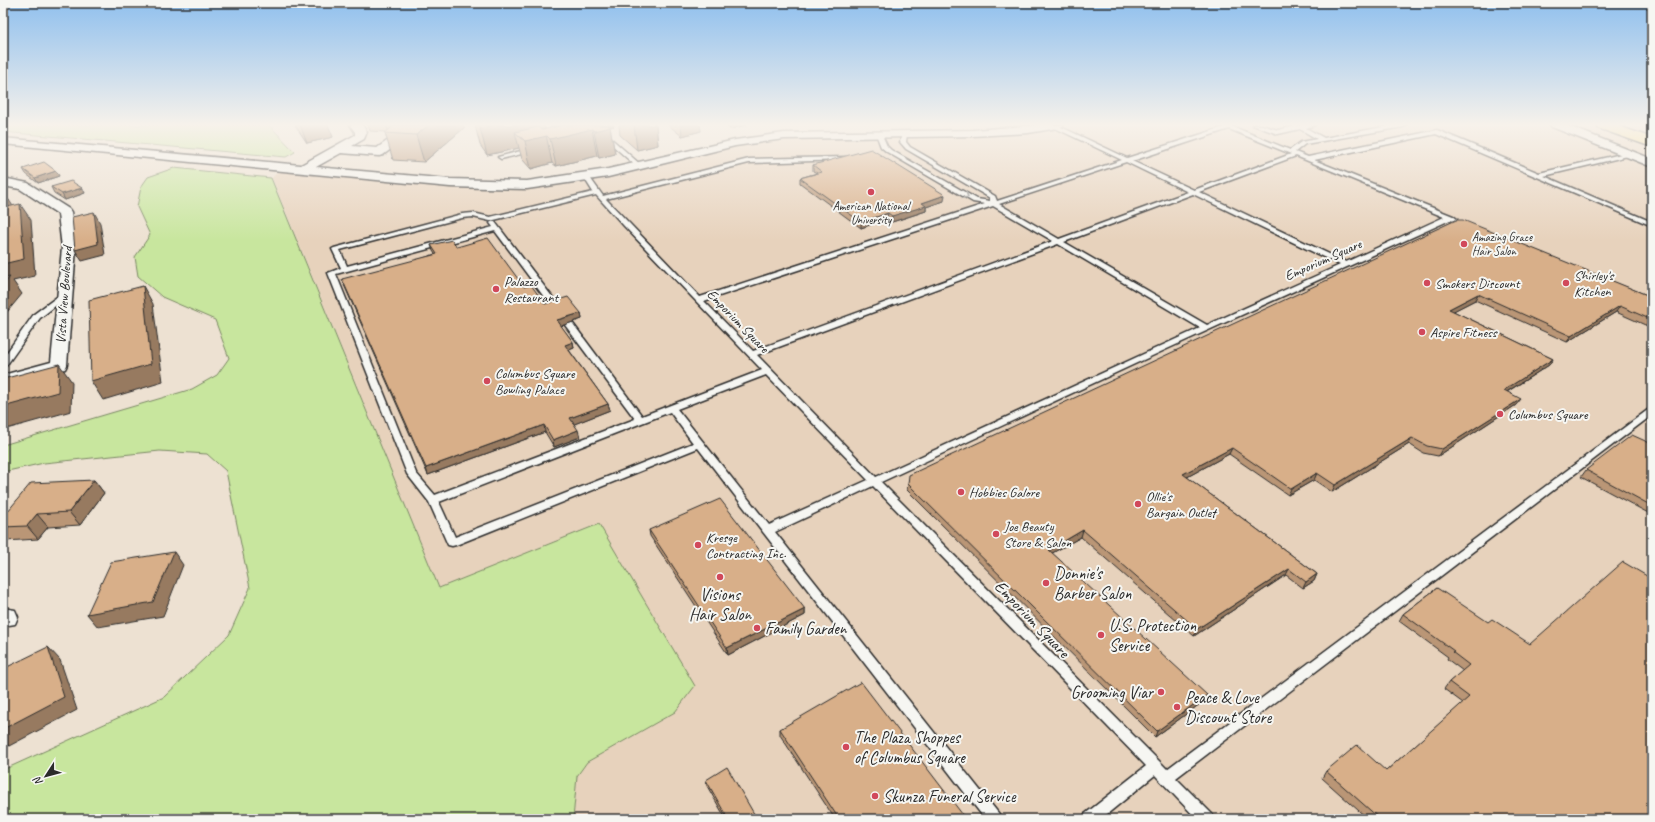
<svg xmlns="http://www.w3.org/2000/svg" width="1655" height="822" font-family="Caveat,sans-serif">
<rect width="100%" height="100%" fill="#ede1d2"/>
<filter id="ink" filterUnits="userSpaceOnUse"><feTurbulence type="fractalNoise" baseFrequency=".025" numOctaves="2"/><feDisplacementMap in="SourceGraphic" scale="8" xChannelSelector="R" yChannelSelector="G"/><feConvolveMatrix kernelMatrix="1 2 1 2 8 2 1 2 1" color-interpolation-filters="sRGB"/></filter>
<g filter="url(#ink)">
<path fill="#e7d2bc" d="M1051 125H1652V819H573L577 776 587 762 675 712 599 524 439 588 272 178 281 168 472 186 575 179 691 154 799 135 1029 129Z"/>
<path fill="#c8e69e" stroke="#7a8864" d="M3 125H269L295 152 286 157 3 132Z
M174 168 271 178 439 588 599 524 695 686 675 712 587 762 577 776 573 819H3V770L164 697 229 635 250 588 226 471 207 454 160 451 44 463 3 472V445L192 389 217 375 229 358 215 320 162 297 138 276 135 257 150 235 137 207 141 187 148 177Z"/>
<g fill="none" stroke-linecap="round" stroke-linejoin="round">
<defs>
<path id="service" d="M1053 125H1057L1127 158 1224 127 1221 125H1229L1290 150 1301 142 1317 139 1300 129 1278 134 1253 125H1262L1278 130 1300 125H1315L1306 128 1324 138 1394 125H1406L1403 127 1305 144 1295 152 1308 157 1437 130 1539 173 1630 152 1633 154 1632 155 1544 176 1652 222V226L1650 225 1436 134 1314 160 1453 216 1457 219 1454 221 1450 220 1167 349 881 482 1167 769 1649 409 1652 408V415L1176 778 1212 814 1214 819H1197L1155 775 1101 819H1083L1085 814 1146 766 873 486 775 532 999 814 1001 819H985L698 448 456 545 452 546 448 545 429 502 407 474 328 273 341 268 332 249 334 248 462 214 473 213 490 217 593 192 583 176 586 174 588 175 603 196 749 159 847 157V159L845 160 749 163 606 199 700 297 985 204 973 202 887 152 881 147 876 134 877 133H881L887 146 891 150 977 199 990 201V198L906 149 900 142 902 133 907 134 906 142 910 147 995 196 997 201 1122 160 1053 127ZM1229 129 1291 154 1194 190 1132 161ZM1296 156 1444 217 1346 262 1199 192ZM1126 162 1188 192 1059 239 999 204ZM1193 194 1340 265 1207 325 1064 242ZM596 195 624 226 762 370 642 416 571 321H565L564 323 565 325 635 419 435 495 416 473 336 274 495 231 553 309H559L560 307 495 222H491L490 223 493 227 347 266 340 250 462 218 473 217 490 221ZM993 206 1053 241 753 351 704 301ZM1058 244 1200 328 876 477 757 355ZM766 375 868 480 769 525 677 409ZM670 412 693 443 455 537 439 502Z
M602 134H606L641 165V167H637L602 136Z
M532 148 535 150 534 151 501 159 498 157Z
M61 294H64L68 296 40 318 6 366 3 367V358L34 314Z"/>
<path id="minor" d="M350 125H362L367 132 364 139 352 146 377 148 410 125H423L383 155 379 156 341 153 316 167 450 179 527 181 608 169 735 140 784 133 972 130 1038 125H1064L1058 128 1028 133 972 136 784 139 735 146 608 177 527 189 450 187 3 144V138L301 165 355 135V132Z
M1550 125H1566L1652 159V167L1552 127Z
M3 178 28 183 69 209 71 212 76 248 67 365 65 369 3 385V375L51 362 62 248 58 214 20 189 3 186Z
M3 608 15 610 18 617 15 624 3 626Z"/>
<path id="primary" d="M1596 125H1616L1652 138V147L1598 128Z"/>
</defs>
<use href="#service" stroke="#2b2b2b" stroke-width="3"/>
<use href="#minor" stroke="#2b2b2b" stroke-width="3"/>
<use href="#primary" stroke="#2b2b2b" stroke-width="3"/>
<use href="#service" fill="#f6f6f2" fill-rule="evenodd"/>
<use href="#minor" fill="#f6f6f2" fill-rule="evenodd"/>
<use href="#primary" fill="#fbe080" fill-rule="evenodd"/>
</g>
<path fill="#ba9676" stroke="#2b2b2b" d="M295 125H328L333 137 307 143Z
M368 125H464V128L424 162 393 160 385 133 386 132 370 131Z
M475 125H544L545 129 550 128V125H614V126L610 127 615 154 599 158 597 156 556 166 552 163 531 169 522 159 519 148 487 155 480 145Z
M619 125H656L658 145 637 150 620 135Z
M668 125H700L701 131 682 136Z
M724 125H747L730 129Z
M813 165 944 201 926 207V211L892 222 887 219 861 228 800 183V178L817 173 813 171Z
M23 169 56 171 59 176 38 183 26 174Z
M51 187 82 188 85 193 65 200 54 193Z
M1456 220 1652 297V328L1616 312 1567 342 1475 300 1453 311 1553 359 1549 365 1507 392 1516 405 1438 456 1423 453 1409 444 1332 492 1314 480 1288 495 1229 454 1187 477 1317 574 1314 581 1303 588 1286 575 1194 636 1081 537 1052 553 1204 701 1155 737 907 490 908 484Z
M431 245 457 247 524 287 545 304 581 313 582 319 561 326 573 342 574 348 569 350 608 404 610 410 574 424 580 437 554 447 545 432 428 475 344 285 435 254 433 251Z
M1652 444V515L1581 477 1586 470Z
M94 480 104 493 80 525 48 527 38 539 5 541 3 538V517Z
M649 530 805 609V615L728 655 650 536Z
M1437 588 1652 819H1368L1322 778 1326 771H1386L1463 703 1444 689 1449 682 1463 671 1447 659 1448 657 1399 621 1403 614Z
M780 729 966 819H835L780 735Z
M706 780 757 819H726L707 786Z"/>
<path fill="#977a60" stroke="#2b2b2b" d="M300 125H328L333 137 307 143Z
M386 125H399L389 133Z
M429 125H464V128L424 162 416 135Z
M493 125H544L552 163 531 169 525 141 515 132 519 148 487 155 480 128Z
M557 125H614V126L610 127 615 154 599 158 594 131 592 129 597 156 556 166 550 139Z
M634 125H656L658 145 637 150Z
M681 125H700L701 131 682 136Z
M730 125H747L730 129Z
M56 171 59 176 38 183 35 178Z
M82 188 85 193 65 200 62 194Z
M945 195 944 201 926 207V211L892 222V216L922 203Z
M9 200 16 211 3 215V202Z
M20 204 31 220 35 276 13 281 22 294 3 317V264Z
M94 212 100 223 105 255 82 261 75 250Z
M888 213 887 219 861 228V222Z
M143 286 153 304 163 382 103 400 91 381Z
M1478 294 1475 300 1446 315 1449 309Z
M1620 306 1616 312 1567 342 1571 336Z
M581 313 582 319 558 327 557 320Z
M573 342 574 348 566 351 565 345Z
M1553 359 1549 365 1500 396 1504 390Z
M59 364 72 382 71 411 3 430V407Z
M1521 399 1516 405 1438 456 1442 449Z
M608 404 610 410 572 425 570 418Z
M544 425 545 432 428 475 426 468Z
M578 430 580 437 554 447 553 440Z
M1412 438 1409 444 1332 492 1335 485Z
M1232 448 1229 454 1180 481 1183 474Z
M1317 473 1314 480 1288 495 1291 489Z
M94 480 104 493 80 525 69 512Z
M37 514 48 527 38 539 27 526Z
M1083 530 1081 537 1047 556 1049 550Z
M174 552 183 565 163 616 98 627 87 614Z
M1289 569 1286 575 1194 636 1197 629Z
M1317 574 1314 581 1303 588 1306 582Z
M805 609V615L728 655 727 648Z
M48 647 60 660 77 710 9 746 3 740V729Z
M1207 695 1204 701 1155 737 1157 731Z"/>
<path fill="#d8af89" stroke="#2b2b2b" d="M395 125H429L416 135 385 133Z
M478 125H495L480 128Z
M558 125H562L552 127 551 126Z
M562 125H608L610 127 594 131 592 129 550 139 547 136 525 141 515 132 538 127 542 130Z
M871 149 945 195 922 203 926 206 892 216 888 213 861 222 800 178 822 172 813 165Z
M44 162 56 171 35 178 23 169Z
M71 181 82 188 62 194 51 187Z
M3 196 9 200 3 202Z
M20 204 24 259 3 264V208Z
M94 212 98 244 75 250 72 217Z
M1456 220H1463L1652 297V320L1620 306 1571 336 1478 294 1449 309 1553 359 1504 390 1521 399 1442 449 1427 446 1412 438 1335 485 1317 473 1291 489 1232 448 1183 474 1317 574 1306 582 1289 569 1197 629 1083 530 1049 550 1207 695 1157 731 908 484 909 475Z
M488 238 524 287 531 285 545 304 568 297 581 313 557 320 573 342 565 345 608 404 570 418 578 430 553 440 544 425 426 468 342 279 437 254 431 245 452 240 457 247Z
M10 277 3 285V278Z
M143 286 151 364 91 381 89 300Z
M59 364 58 392 3 407V379Z
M1632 435 1652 444V506L1586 470Z
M94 480 69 512 37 514 27 526 3 527V517L31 483Z
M720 499 805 609 727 648 649 530Z
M174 552 153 602 87 614 111 562Z
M1623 562 1652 579V819H1380L1326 771 1357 745 1386 771 1469 697 1449 682 1469 665 1452 652 1454 651 1403 614 1437 588 1488 622 1492 619 1530 644Z
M48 647 64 697 3 729V669Z
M861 682 966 819H839L780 729Z
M727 767 757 819H728L706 780Z"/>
<defs><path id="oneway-chevron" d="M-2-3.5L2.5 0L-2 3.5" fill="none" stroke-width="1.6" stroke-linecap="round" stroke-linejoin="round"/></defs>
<use stroke="#90908e" href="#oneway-chevron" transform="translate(966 196) rotate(30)"/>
</g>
<linearGradient id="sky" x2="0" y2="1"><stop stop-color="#90c0ee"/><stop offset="0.52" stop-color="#f7f2eb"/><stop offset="1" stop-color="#f7f2eb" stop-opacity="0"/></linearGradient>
<rect width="1655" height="240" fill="url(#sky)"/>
<g fill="#d1495b" stroke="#f6f6f2" stroke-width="1.5">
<circle cx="871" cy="192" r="4"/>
<circle cx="1464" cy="244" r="4"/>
<circle cx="1427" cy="283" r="4"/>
<circle cx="1566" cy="283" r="4"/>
<circle cx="496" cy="289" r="4"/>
<circle cx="1422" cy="332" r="4"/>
<circle cx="487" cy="381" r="4"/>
<circle cx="1500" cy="414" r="4"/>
<circle cx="961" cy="492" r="4"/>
<circle cx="1138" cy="504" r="4"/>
<circle cx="996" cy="534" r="4"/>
<circle cx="698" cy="545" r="4"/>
<circle cx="720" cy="577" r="4"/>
<circle cx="1046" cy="583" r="4"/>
<circle cx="757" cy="628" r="4"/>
<circle cx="1101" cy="635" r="4"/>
<circle cx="1161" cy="692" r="4"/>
<circle cx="1177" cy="707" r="4"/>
<circle cx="846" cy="747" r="4"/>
<circle cx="875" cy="796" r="4"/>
</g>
<g text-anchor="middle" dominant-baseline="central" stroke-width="4" stroke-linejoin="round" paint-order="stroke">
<g font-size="12" fill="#2b2b2b" stroke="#f6f6f2">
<text x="871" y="206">American National<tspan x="871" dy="14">University</tspan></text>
<text x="1472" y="237" text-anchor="start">Amazing Grace<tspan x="1472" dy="14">Hair Salon</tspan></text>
</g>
<g font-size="14" fill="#2b2b2b" stroke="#f6f6f2">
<text transform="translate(1323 260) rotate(-24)">Emporium Square</text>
<text transform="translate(64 295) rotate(-86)">Vista View Boulevard</text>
<text transform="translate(738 321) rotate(46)">Emporium Square</text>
</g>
<g font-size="14" fill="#2b2b2b" stroke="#f6f6f2" text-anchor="start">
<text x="1574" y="275">Shirley's<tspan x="1574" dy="16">Kitchen</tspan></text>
<text x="504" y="281">Palazzo<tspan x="504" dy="16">Restaurant</tspan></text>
<text x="1435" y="283">Smokers Discount</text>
<text x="1430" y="332">Aspire Fitness</text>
<text x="495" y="373">Columbus Square<tspan x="495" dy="16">Bowling Palace</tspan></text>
<text x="1508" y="414">Columbus Square</text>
<text x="969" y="492">Hobbies Galore</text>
<text x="1146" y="496">Ollie's<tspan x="1146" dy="16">Bargain Outlet</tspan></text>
<text x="1004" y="526">Joe Beauty<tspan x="1004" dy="16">Store &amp; Salon</tspan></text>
<text x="706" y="537">Kresge<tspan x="706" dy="16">Contracting Inc.</tspan></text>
</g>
<g font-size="17" fill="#2b2b2b" stroke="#f6f6f2" text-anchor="start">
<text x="1054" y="573">Donnie's<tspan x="1054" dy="20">Barber Salon</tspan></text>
<text x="720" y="594" text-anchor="middle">Visions<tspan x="720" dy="20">Hair Salon</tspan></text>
<text x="1109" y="625">U.S. Protection<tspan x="1109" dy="20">Service</tspan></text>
<text x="765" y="628">Family Garden</text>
<text x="1153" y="692" text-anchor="end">Grooming Viar</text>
<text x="1185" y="697">Peace &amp; Love<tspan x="1185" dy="20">Discount Store</tspan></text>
<text x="854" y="737">The Plaza Shoppes<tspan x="854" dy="20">of Columbus Square</tspan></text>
<text x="883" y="796">Skunza Funeral Service</text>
</g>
<g font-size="17" fill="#2b2b2b" stroke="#f6f6f2">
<text transform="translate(1032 619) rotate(46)">Emporium Square</text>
</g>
</g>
<rect width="1655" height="822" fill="none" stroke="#f6f6f2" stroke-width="16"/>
<rect x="8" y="8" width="1639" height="806" fill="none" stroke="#2b2b2b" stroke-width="1.5" filter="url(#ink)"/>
<g transform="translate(46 776) rotate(234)" stroke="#f6f6f2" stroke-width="3" paint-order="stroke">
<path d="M0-3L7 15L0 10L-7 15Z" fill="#2b2b2b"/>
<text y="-6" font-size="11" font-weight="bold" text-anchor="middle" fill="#2b2b2b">N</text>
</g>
</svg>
